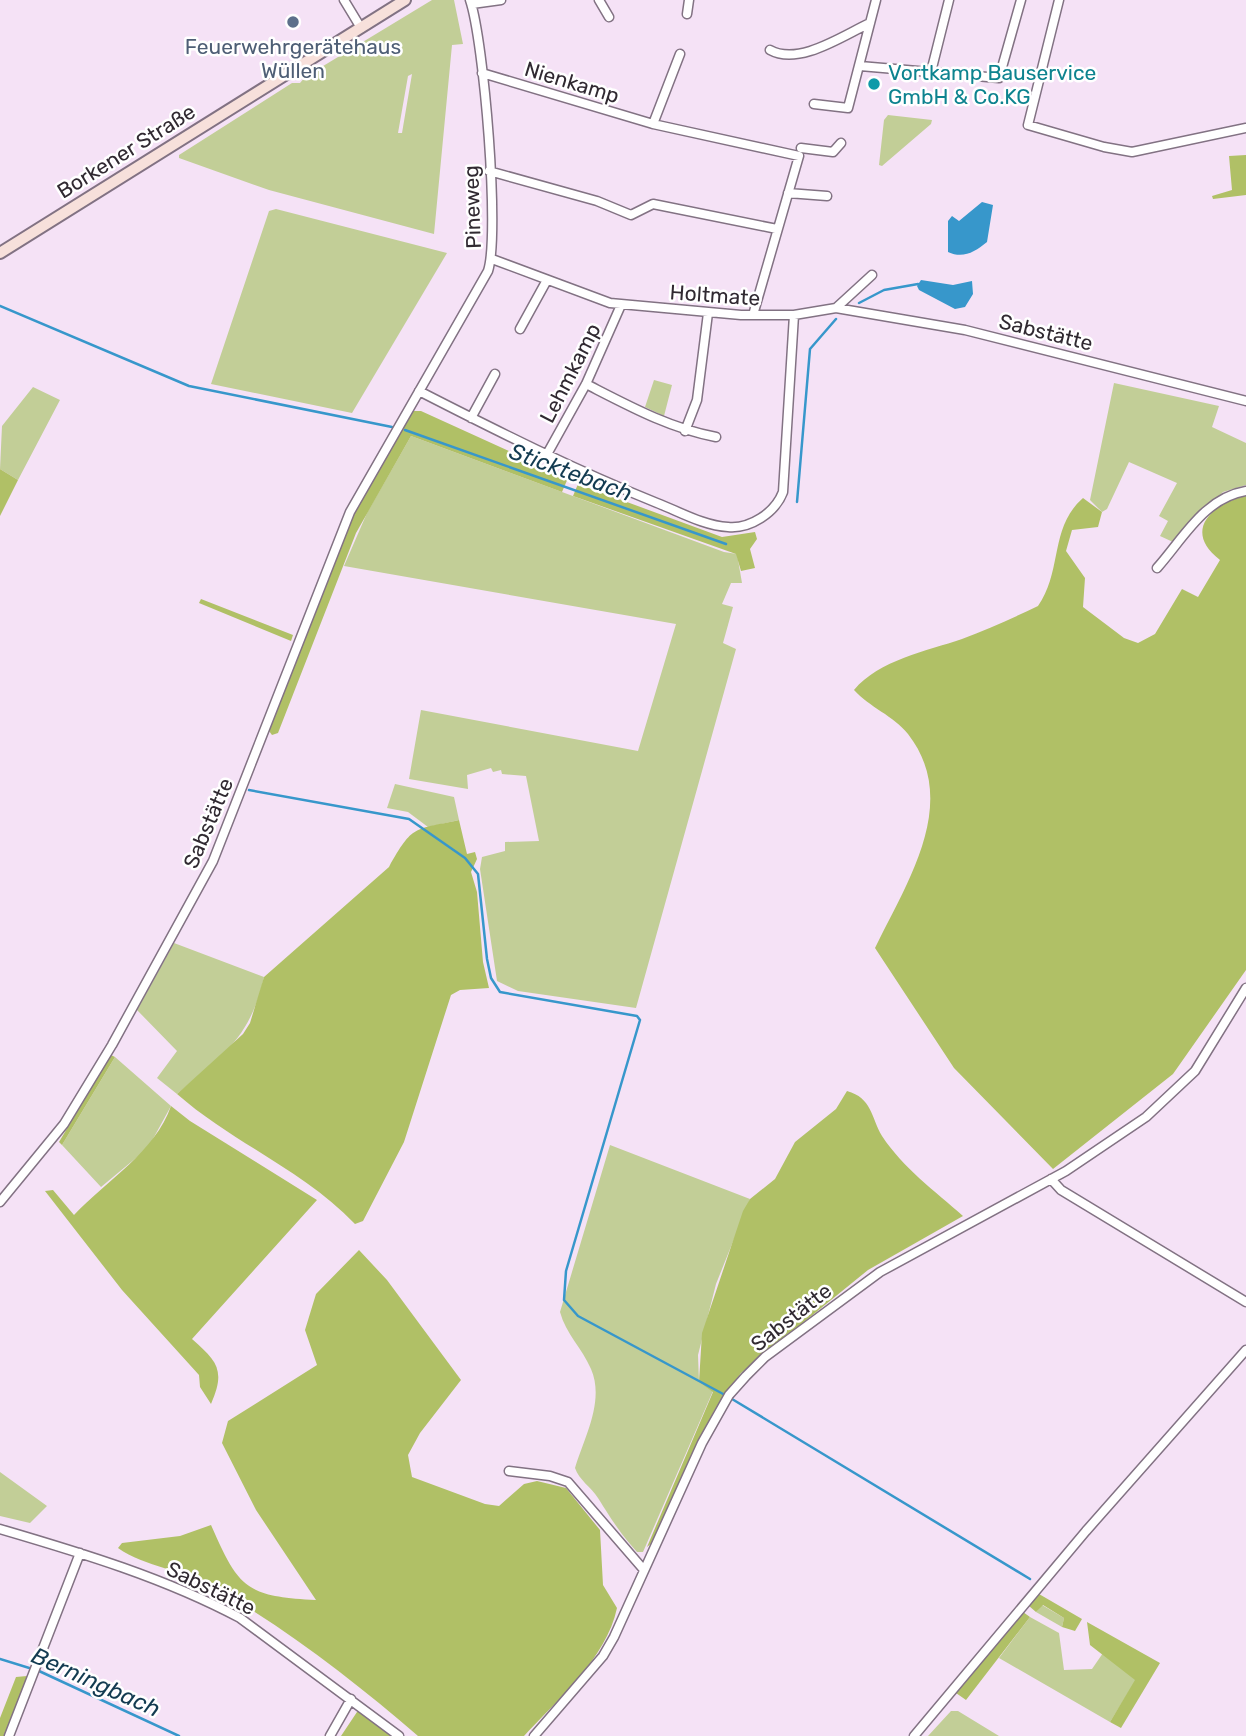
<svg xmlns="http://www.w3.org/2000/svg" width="1246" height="1736" font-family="Rubik,sans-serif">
<rect width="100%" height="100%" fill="#f5e2f6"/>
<path fill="#c2ce97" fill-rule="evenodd" d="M432 0H454L463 44 452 45 434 234 269 190 179 158V155L292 83H300L305 77ZM412 74 402 133H398L408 76Z
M888 115 932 120 931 124 882 166 879 165 884 120Z
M276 209 447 253 352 413 211 384 269 211Z
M654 380 672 385 664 416 645 407Z
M1114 383 1219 406 1212 427 1246 443V485L1223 492 1173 542 1160 536 1168 521 1159 516 1177 483 1129 462 1107 509 1102 512 1090 500Z
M33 387 60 400 18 480 0 469 2 426Z
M411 436 724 552 737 554 742 583H731L722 604 733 607 723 643 736 649 636 1008 518 991 497 981 480 869 482 857 505 851V842L539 841 526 776 502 774 501 770 493 772 491 768 467 775 468 789 409 779 421 710 638 751 676 624 344 566 367 513Z
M395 784 454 797 459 820 428 827 408 812 387 808Z
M174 943 264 977C250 1039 222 1056 177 1094L157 1078 177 1051 137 1010Z
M115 1057 171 1106 148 1148 101 1187 62 1145Z
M610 1145 750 1199 716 1284 698 1355 699 1382 713 1391 643 1552H637C619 1532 612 1520 598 1498 591 1487 579 1480 575 1468 584 1438 605 1401 591 1369 582 1348 566 1334 560 1312Z
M0 1472 47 1506 30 1523 0 1516Z
M1042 1605 1064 1618 1062 1627 1036 1612Z
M1030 1617 1059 1633 1064 1670 1092 1669 1103 1653 1136 1680 1110 1722 999 1658Z
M951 1711H958L999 1736H928Z"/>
<path fill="#b0c066" d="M1246 155V195L1213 199 1212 196 1232 190 1229 156Z
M413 411H421L568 478 562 492 411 436 356 533 278 733 272 735 269 731 271 724 355 511Z
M0 469 18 480 0 516Z
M578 484 722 537 755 532 757 539 750 549 755 568 741 571 736 554 573 496Z
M1246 496V970L1173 1074 1053 1169 954 1068 875 948C907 882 961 802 908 734 894 716 869 707 854 690 879 660 927 651 962 639 988 629 1013 618 1038 606 1063 570 1049 528 1083 498L1102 512 1098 527 1072 530 1066 551 1085 578 1083 607 1124 638 1138 643 1155 634 1182 589 1198 597 1220 560C1183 532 1210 504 1246 496Z
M201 599 293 635 291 641 199 603Z
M459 820 467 854 475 852 477 859 471 872 477 892 483 962 489 988 460 990 451 995 404 1142 363 1221 355 1224C303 1170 233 1143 177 1094L243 1034 250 1023 264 977 389 867C413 824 414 830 459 820Z
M111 1055 115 1057 62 1145 59 1142Z
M847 1091C872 1098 871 1117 882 1136 903 1168 935 1191 963 1216L868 1270 741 1373 714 1411 654 1541 647 1547 713 1392 699 1382 702 1333 743 1211 750 1199 775 1179 795 1142 836 1109Z
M171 1106 190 1121 317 1200 192 1339C217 1361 226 1370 211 1404L200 1387 199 1375 122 1290 45 1191 53 1190 74 1215C107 1180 155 1152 171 1106Z
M359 1250 387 1280 461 1380 420 1433 408 1455 412 1477 485 1504 499 1506 524 1484 537 1481 566 1488 600 1530 603 1585 617 1608C606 1659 558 1699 524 1736H418C354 1681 286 1628 213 1587 184 1570 145 1567 118 1548L122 1543 180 1536 211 1525C239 1589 246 1596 316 1600L256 1510 222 1443 228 1421 317 1365 305 1330 316 1294Z
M1039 1594 1082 1619 1075 1631 1062 1627 1064 1618 1043 1605 1036 1612 1029 1606Z
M1023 1612 1030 1617 966 1700 956 1693Z
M1087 1622 1160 1663 1121 1728 1110 1722 1135 1680 1090 1645Z
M27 1676 5 1736H0V1718L16 1677Z
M357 1712H361L391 1736H341Z"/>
<path fill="#3797cb" d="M982 202 993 205 987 242C975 252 963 259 948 252V221L952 216 959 221Z
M921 280 953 285 972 281 973 294 965 307 955 309 919 290 917 286Z"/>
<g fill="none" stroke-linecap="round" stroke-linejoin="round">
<path stroke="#3797cb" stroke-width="2.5" d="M859 303 884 290 918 284
M0 306 189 386 392 427
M405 430 726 544
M797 502 810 349 836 319
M249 790 409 819 465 858 478 874 487 959 491 978 500 992 637 1016 640 1020 566 1271 564 1300 578 1316 725 1395
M732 1399 1030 1579
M0 1659 39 1671 179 1736"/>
<defs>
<path id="minor" d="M344 0 361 28
M599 0 609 17
M1059 0 1028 125 1104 147 1132 152 1246 128
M472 4 501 0
M687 14 689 0
M770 50C799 66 842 36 870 23
M860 66 999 78 1021 0
M931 72 949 0
M482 73 653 124 680 54
M814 104 848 108 876 0
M653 124 799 156 753 315
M801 148 833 152 841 143
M489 171 597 201 631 215 653 204 777 229
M788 193 827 196
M492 259 610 303 741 315H794L836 308 872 275
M836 308 965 330 1246 401
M520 329 547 280
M586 384C629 406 669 428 716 437
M419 391C497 431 575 470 657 503 678 511 704 526 728 527 750 529 775 513 783 492L794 315
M471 418 495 374
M685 431 697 400 708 313
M546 456 586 384 621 305
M1157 568C1183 539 1204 498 1246 491
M1051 1179 1061 1190 1246 1302
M0 1202 64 1124 112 1045 213 861 350 512 488 271C500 234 484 41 470 0
M509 1471 550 1476 568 1482 644 1570
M0 1529C82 1553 165 1578 240 1618L399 1736
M9 1736 80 1553
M330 1736 351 1699
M534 1736 603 1656 614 1637 702 1443 729 1395 746 1376 765 1357 880 1272 1066 1171 1146 1117 1195 1071 1246 988
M914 1736 1086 1531 1246 1350"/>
<path id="secondary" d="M0 253 405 0"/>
</defs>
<use href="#minor" stroke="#827283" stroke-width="11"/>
<use href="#secondary" stroke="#827283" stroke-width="14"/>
<use href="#minor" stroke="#fff" stroke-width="8"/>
<use href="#secondary" stroke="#f7e0db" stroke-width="10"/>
</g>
<circle fill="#5c6f8a" stroke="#fff" stroke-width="2.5" cx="293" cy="22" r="7"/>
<circle fill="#0f9aa8" stroke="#fff" stroke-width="2.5" cx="874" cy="84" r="7"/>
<g text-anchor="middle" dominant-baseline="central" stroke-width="5" stroke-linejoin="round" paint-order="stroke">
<g font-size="21" fill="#4e5e75" stroke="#fff">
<text x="293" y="46">Feuerwehrgerätehaus<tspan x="293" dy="24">Wüllen</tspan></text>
</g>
<g font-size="21" fill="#0d838f" stroke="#fff" text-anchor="start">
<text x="888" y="72">Vortkamp Bauservice<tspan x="888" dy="24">GmbH &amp; Co.KG</tspan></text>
</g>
<g font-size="21" fill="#302931" stroke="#fff">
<text transform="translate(572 82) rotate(17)">Nienkamp</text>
<text transform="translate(126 151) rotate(-32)">Borkener Straße</text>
<text transform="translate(472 207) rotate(-92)">Pineweg</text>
<text transform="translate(715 295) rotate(4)">Holtmate</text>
<text transform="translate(1046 332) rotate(14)">Sabstätte</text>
<text transform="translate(570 373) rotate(-63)">Lehmkamp</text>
<text transform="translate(208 823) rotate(-67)">Sabstätte</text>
<text transform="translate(791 1317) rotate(-38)">Sabstätte</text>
<text transform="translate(211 1588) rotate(26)">Sabstätte</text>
</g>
<g font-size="23" font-style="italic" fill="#133b51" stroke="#fff">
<text transform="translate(571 472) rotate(20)">Sticktebach</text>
<text transform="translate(96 1682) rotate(24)">Berningbach</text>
</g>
</g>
</svg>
